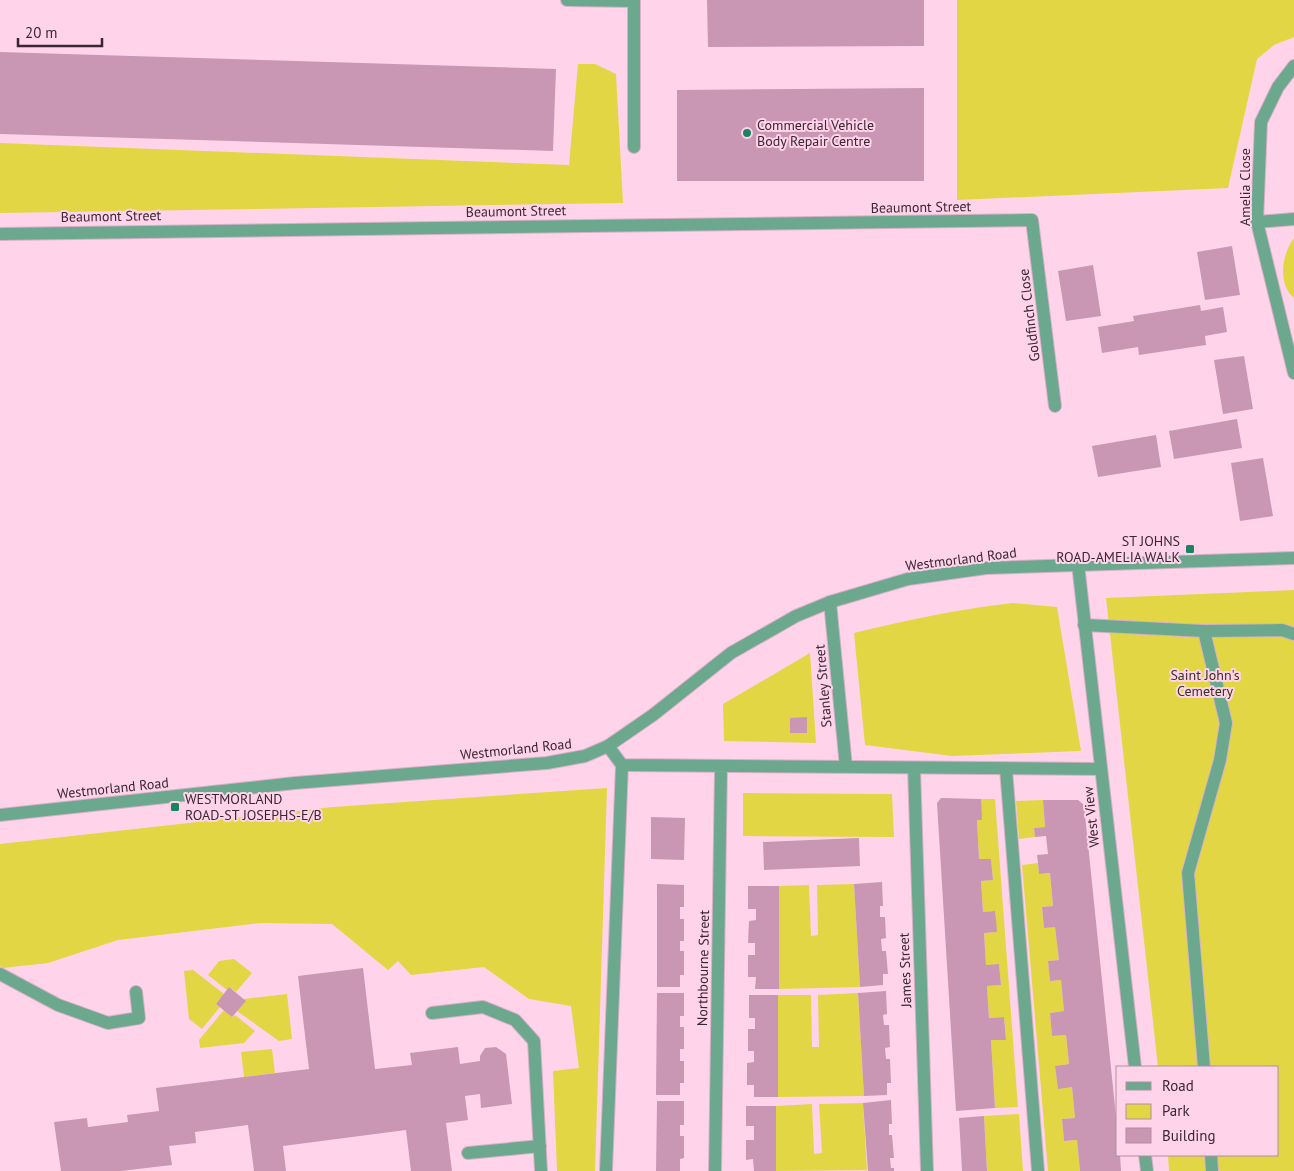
<svg xmlns="http://www.w3.org/2000/svg" width="1294" height="1171" font-family="'PT Sans',sans-serif">
<rect width="100%" height="100%" fill="#ffd4eb"/>
<path fill="#e2d645" d="M957 0H1294V37L1274 45 1257 59 1228 188 957 200Z
M578 64H595L616 74 623 203 0 213V143L569 165Z
M1294 238V298C1277 283 1282 254 1294 238Z
M1294 590V1171H1169L1168 1155H1278V1067H1158L1106 598Z
M1013 603 1057 607 1081 751 952 756 865 745 854 633C907 620 958 609 1013 603Z
M810 653 816 743 724 741 723 704Z
M607 788 595 1171H557L553 1071 579 1068 571 1006 529 999 484 967 411 975 398 961 388 970 332 924 261 923 118 940 48 963 3 968 0 966V844L333 807Z
M743 793 892 794 894 837 743 836Z
M981 799H995L1018 1107 995 1108 991 1040 1006 1039 1004 1017 989 1018 987 986 1001 985 999 965H986L984 933 996 932 995 911 983 912 981 881 993 880 991 859H979L977 820Z
M1043 800 1045 827 1034 828 1035 837 1019 839 1016 801Z
M1038 863 1039 874 1050 873 1053 906 1042 907 1044 927H1055L1059 960 1048 961 1050 981 1061 980 1064 1011 1050 1013 1052 1036 1066 1035 1069 1064 1055 1066 1058 1088 1072 1087 1075 1118 1062 1119 1064 1141 1077 1140 1080 1171H1048L1022 865Z
M854 884 860 987 779 989V886L809 885 811 936 818 935 817 885Z
M234 959 252 973 236 992 229 987 227 990 208 975 219 961Z
M193 970 224 994 216 1004 220 1007 202 1029 189 1019 184 971Z
M858 993 864 1096 778 1097V995H811L812 1047H819L818 995Z
M287 994 292 1039 279 1041 237 1011 244 999Z
M224 1010 232 1017 235 1015 255 1031 244 1043 200 1048 199 1040Z
M272 1049 275 1073 244 1077 241 1052Z
M863 1103 867 1170 776 1171V1106L812 1104 814 1154 822 1153 819 1104Z
M1019 1114 1023 1171H987L984 1116Z"/>
<path fill="#c997b3" d="M707 0H924V46L708 47Z
M0 52 556 69 553 151 0 134Z
M924 88V181H677V90Z
M1232 246 1240 295 1205 300 1197 252Z
M1093 265 1101 316 1066 321 1058 271Z
M1200 305 1201 311 1223 307 1227 332 1205 336 1206 345 1139 355 1138 347 1102 353 1098 327 1134 321 1133 316Z
M1244 356 1253 409 1223 414 1214 360Z
M1237 419 1242 448 1174 459 1169 431Z
M1156 435 1161 467 1098 477 1092 446Z
M1263 458 1273 516 1240 521 1231 463Z
M807 717V733H790V718Z
M941 798 981 799 982 820H977L979 859H991L993 880 981 881 983 912 995 911 996 920 997 932 984 933 986 965 999 964 1001 985 987 986 989 1018 1004 1017 1006 1040H991L995 1108 956 1111 937 803Z
M1043 800H1078L1084 805 1118 1136V1155H1120L1121 1171H1080L1077 1140 1064 1141 1062 1119 1075 1118 1072 1087 1058 1089 1055 1066 1069 1064 1066 1035 1052 1036 1050 1013 1064 1011 1061 980 1050 981 1049 972 1048 961 1059 960 1055 927 1044 928 1042 907 1053 906 1050 873 1039 874 1038 863 1037 855 1048 854 1046 836 1035 837 1034 828 1045 827Z
M651 817 685 818 684 860 651 859Z
M859 838 860 866 764 870 763 842Z
M882 882 883 906H880V917H885L886 938 881 939 882 951H886L888 974H883V985L860 987 854 884Z
M657 884 684 885V907H680V919H684V941H680V951H684V975H680V987H657Z
M748 886H779V989H755L756 977H748V955H755V943H748L749 921 756 920V909H748Z
M363 968 375 1069 412 1065 410 1053 458 1047 460 1064 480 1061V1056L485 1048 496 1047 506 1054 512 1104 481 1108 480 1094 465 1096 468 1120 446 1123 452 1171H411L406 1130 283 1146 286 1171H254L248 1125 195 1132 196 1143 169 1146 172 1165 121 1171H61L54 1122 87 1118 88 1127 128 1122 127 1115 159 1111 156 1088 309 1069 298 976Z
M229 987 246 1001 232 1017 216 1004Z
M886 991 887 1014 883 1015 884 1025H889L890 1047 885 1048 886 1059H890L891 1083H887V1095L864 1096 858 993Z
M657 993H684V1016H680V1027H684V1049H680V1061H684V1083H680V1095H656Z
M749 995H778V1097H754V1085H747V1063L754 1062V1051H748V1029H755V1018H749Z
M891 1100 892 1124H889V1135H892L894 1158H890L891 1168H894V1171H868L863 1103Z
M657 1101H684V1125H680V1136H684V1158L680 1159V1171H656Z
M746 1106H776V1171H754L753 1159 746 1160V1140H754V1126H746Z
M984 1116 987 1171H962L959 1118Z"/>
<g fill="none" stroke-linecap="round" stroke-linejoin="round">
<defs>
<path id="service" d="M567 0 634 1
M634 147V0
M1006 769 1038 1171
M0 974 58 1005 108 1023 139 1018 136 992
M432 1013 483 1007 515 1020 534 1041 541 1171
M468 1153 540 1146
M606 1171 622 765"/>
<path id="pedestrian" d="M1084 625 1204 631 1282 630 1294 634
M1204 1067 1188 873 1220 760 1226 723 1204 631
M1211 1155 1212 1171"/>
<path id="minor" d="M1294 66 1278 87 1261 122 1257 222 1294 373
M1257 222 1294 219
M0 234 1032 220 1055 406
M1078 564 1135 1067
M830 602 846 767
M608 746 622 765 1101 769
M914 768 927 1171
M1145 1155 1147 1171
M715 1171 721 766"/>
<path id="tertiary" d="M0 815 295 783 547 763 585 756 608 746 653 715 731 653 796 616 830 602 908 579 986 568 1294 558"/>
</defs>
<use href="#service" stroke="#d8b1c6" stroke-width="14"/>
<use href="#pedestrian" stroke="#d8b1c6" stroke-width="14"/>
<use href="#minor" stroke="#d8b1c6" stroke-width="14"/>
<use href="#tertiary" stroke="#d8b1c6" stroke-width="14"/>
<use href="#service" stroke="#6ca88d" stroke-width="12"/>
<use href="#pedestrian" stroke="#6ca88d" stroke-width="12"/>
<use href="#minor" stroke="#6ca88d" stroke-width="12"/>
<use href="#tertiary" stroke="#6ca88d" stroke-width="12"/>
</g>
<g fill="#1a8460" stroke="#ffd4eb" stroke-width="2">
<circle cx="747" cy="133" r="5"/>
<rect x="1185" y="544" width="10" height="10" rx="2.5"/>
<rect x="170" y="802" width="10" height="10" rx="2.5"/>
</g>
<g text-anchor="middle" dominant-baseline="central" stroke-width="4" stroke-linejoin="round" paint-order="stroke">
<g font-size="14" fill="#3a2631" stroke="#ffd4eb" text-anchor="start">
<text x="757" y="125">Commercial Vehicle<tspan x="757" dy="16">Body Repair Centre</tspan></text>
<text x="1180" y="541" text-anchor="end">ST JOHNS<tspan x="1180" dy="16">ROAD-AMELIA WALK</tspan></text>
<text x="185" y="799">WESTMORLAND<tspan x="185" dy="16">ROAD-ST JOSEPHS-E/B</tspan></text>
</g>
<g font-size="14" fill="#3a2631" stroke="#ffd4eb">
<text transform="translate(1245 187) rotate(-90)">Amelia Close</text>
<text transform="translate(921 207) rotate(-1)">Beaumont Street</text>
<text transform="translate(516 211) rotate(-1)">Beaumont Street</text>
<text transform="translate(111 216) rotate(-1)">Beaumont Street</text>
<text transform="translate(1029 315) rotate(-97)">Goldfinch Close</text>
<text transform="translate(961 559) rotate(-7)">Westmorland Road</text>
<text transform="translate(823 686) rotate(-95)">Stanley Street</text>
<text transform="translate(516 749) rotate(-6)">Westmorland Road</text>
<text transform="translate(113 788) rotate(-6)">Westmorland Road</text>
<text transform="translate(1091 817) rotate(-96)">West View</text>
<text transform="translate(703 968) rotate(-89)">Northbourne Street</text>
<text transform="translate(905 970) rotate(-92)">James Street</text>
</g>
<g font-size="14" fill="#36341c" stroke="#ffd4eb">
<text x="1205" y="675">Saint John's<tspan x="1205" dy="16">Cemetery</tspan></text>
</g>
</g>
<rect x="1116" y="1066" width="162" height="90" fill="#ffd4eb" stroke="#b08ea1"/>
<rect x="1126" y="1082" width="25" height="8" fill="#6ca88d" stroke="#b08ea1"/>
<text x="1162" y="1091" font-size="15" fill="#3a2631">Road</text>
<rect x="1126" y="1104" width="25" height="15" fill="#e2d645" stroke="#b08ea1"/>
<text x="1162" y="1116" font-size="15" fill="#3a2631">Park</text>
<rect x="1126" y="1128" width="25" height="15" fill="#c997b3" stroke="#b08ea1"/>
<text x="1162" y="1141" font-size="15" fill="#3a2631">Building</text>
<path d="M18 38v8h84v-8" fill="none" stroke="#3a2631" stroke-width="2.5"/>
<text x="25" y="38" font-size="15" fill="#3a2631" stroke="#ffd4eb" stroke-width="4" paint-order="stroke">20 m</text>
</svg>
